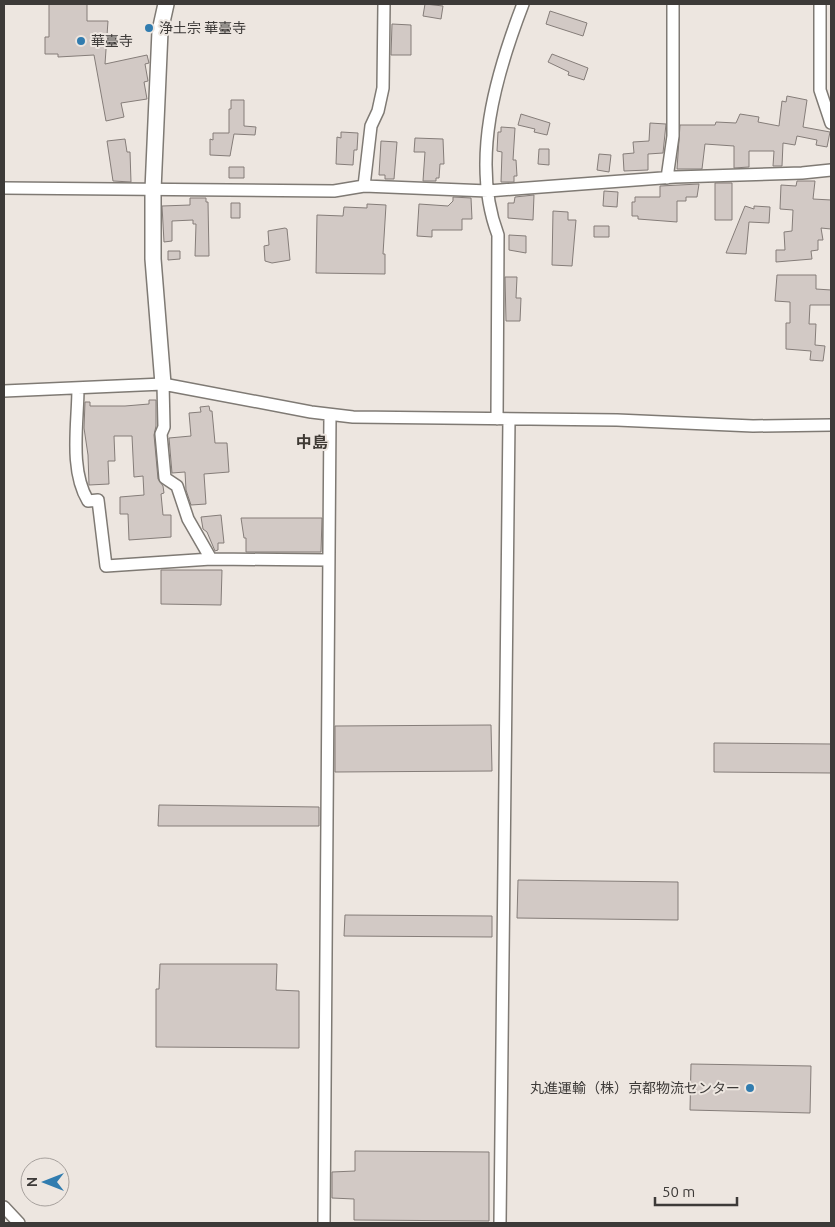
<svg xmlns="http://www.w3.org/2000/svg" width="835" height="1227" font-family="Ubuntu,'Noto Sans JP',sans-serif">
<rect width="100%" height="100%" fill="#ede6e0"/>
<path fill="#d2c9c5" stroke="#857d79" d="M49 4H87V21H108L105 64 147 55 149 63 145 64 148 81 144 82 147 99 121 103 124 117 106 121 94 55 58 57V54H45V37H49Z
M425 4 443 6 441 19 423 16Z
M550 11 587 23 583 36 546 24Z
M392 24 411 25V55H391Z
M552 54 588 68 584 80 568 75 569 72 548 62Z
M787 96 807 100 803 127 830 132 827 147 816 145 817 140 797 136 795 145 783 143 782 166H773L774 151H749V167L734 168V146L705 144 702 169H677L680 125H715L716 122 736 123 740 114 759 117 758 122 779 126 782 101 786 102Z
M231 100H244V126L256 127 255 135 234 134 230 156 210 155V139L213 140V133H229V109H231Z
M521 114 550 123 547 135 534 132 535 129 518 125Z
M650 123 666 124 663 153 648 154V170L624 171 623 154 634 153 633 142 649 141Z
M501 127 515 128 513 160H516L517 176H514V182H501L502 152 497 151 498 132H501Z
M341 132 358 133 357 150H354L353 165 336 164 337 137 341 138Z
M415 138 443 139 444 164H440L439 178H436V181H423L425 152H414Z
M125 139 127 152H130L131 182 113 181 107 141Z
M381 141 397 142 394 179H385V175H379Z
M539 149H549V165L538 164Z
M599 154 611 155 609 172 597 170Z
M229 167H244V178H229Z
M797 181H815L813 199 831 200V229L821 228 823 240H818V250L811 251 812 259 776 262V250H785L784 232 792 231 793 210 780 209 781 185 796 186Z
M715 183H732V220H715Z
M699 184 697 197H686V201H677V222L638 219V216H632V202H635V197H660V186Z
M604 191 618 192 617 207 603 206Z
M534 195 533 220 508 218V203H514L515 197Z
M453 197 471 198 472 219H462V230H432V237L417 236 419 204 448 206 453 201Z
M190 198H206V202H208L209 256H195L196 224H193V220L172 221V241L164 242 162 206 190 205Z
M231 203H240V218H231Z
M367 204 386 205 383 254H385V274L316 273 317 215 343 216 344 207 367 208Z
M745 206 754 209V206L770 207 769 223 749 222 746 254 726 253Z
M553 211 568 212V220H576L572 266 552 265Z
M594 226H609V237H594Z
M285 228 287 229 290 260 272 263 265 261 264 246 269 245 268 231Z
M509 235 526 236V253L509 250Z
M168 251H180V259L168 260Z
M777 275H816V289L831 290V305H810L809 324H816L815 345 825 346 823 361 810 360 811 351 786 349V323H790V302L775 301Z
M505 277H517L516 298H521L520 321H506Z
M149 400H156V426L154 435 158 479 163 486 164 493 161 494 163 515H171V537L129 540 128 514H120V497L144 495 143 476 134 477 132 436H114L115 461H108L109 484 89 485 88 455 84 428 85 402H90V406H125L149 404Z
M209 406 210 411H212L215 443H227L229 472 204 474 206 504 191 505 186 490 185 472 172 473 169 438 191 436 189 413 201 412 200 407Z
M221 515 224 543H218V550L215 551 207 532 203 529 201 517Z
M241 518H322L321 552H246V538H244Z
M161 570H222L221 605 161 604Z
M491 725 492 771 335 772V726Z
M714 743 831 744V773L714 772Z
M159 805 319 807V826H158Z
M518 880 678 882V920L517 918Z
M345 915 492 916V937L344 936Z
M160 964H277L276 990 299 991V1048L156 1047V989H159Z
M691 1064 811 1066 810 1113 690 1110Z
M355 1151 489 1152V1221L354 1220V1199L332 1198V1172L355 1171Z"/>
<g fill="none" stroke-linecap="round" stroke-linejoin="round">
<defs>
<path id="minor" d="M820 4V90L831 123
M667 178 673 136V4
M364 186 371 126 378 111 383 88 384 4
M4 188 334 191 364 186 488 191 675 177 802 173 831 170
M78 388C78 423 69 469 88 501L98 500 106 566 211 559 188 519 177 486 165 478 161 434 164 427 163 384
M4 391 163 384 311 412 353 417 617 420 753 426 831 425
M497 419 498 235C470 161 496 74 523 4
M211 559 328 560
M4 1207 19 1223
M324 1223 330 415
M500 1223 509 419"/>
<path id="tertiary" d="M163 384 153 259V190L160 31 166 4"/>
</defs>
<use href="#minor" stroke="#7f7a74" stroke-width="14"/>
<use href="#tertiary" stroke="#7f7a74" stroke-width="18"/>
<use href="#minor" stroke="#fff" stroke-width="11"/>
<use href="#tertiary" stroke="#fff" stroke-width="15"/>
</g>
<g fill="#317caf" stroke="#ede6e0" stroke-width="2">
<circle cx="149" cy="28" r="5"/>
<circle cx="81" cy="41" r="5"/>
<circle cx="750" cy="1088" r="5"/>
</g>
<g text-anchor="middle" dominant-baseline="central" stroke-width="4" stroke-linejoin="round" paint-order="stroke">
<g font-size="14" fill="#3d3a38" stroke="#ede6e0" text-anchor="start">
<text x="159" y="28">浄土宗 華臺寺</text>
<text x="91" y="41">華臺寺</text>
<text x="740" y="1088" text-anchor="end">丸進運輸（株）京都物流センター</text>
</g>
<g font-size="16" font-weight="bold" fill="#3f3a34" stroke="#ede6e0">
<text x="312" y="442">中島</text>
</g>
</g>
<rect width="835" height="1227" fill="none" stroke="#3d3a38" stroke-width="10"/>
<g transform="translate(45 1182) rotate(270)"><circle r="24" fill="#ede6e0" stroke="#a7a19d"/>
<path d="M0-4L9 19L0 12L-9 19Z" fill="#317caf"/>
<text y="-8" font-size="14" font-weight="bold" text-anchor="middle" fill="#3d3a38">N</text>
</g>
<path d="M655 1197v8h82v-8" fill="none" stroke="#3d3a38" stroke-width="2.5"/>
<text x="662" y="1197" font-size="15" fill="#3d3a38" stroke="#ede6e0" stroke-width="4" paint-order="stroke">50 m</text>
</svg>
